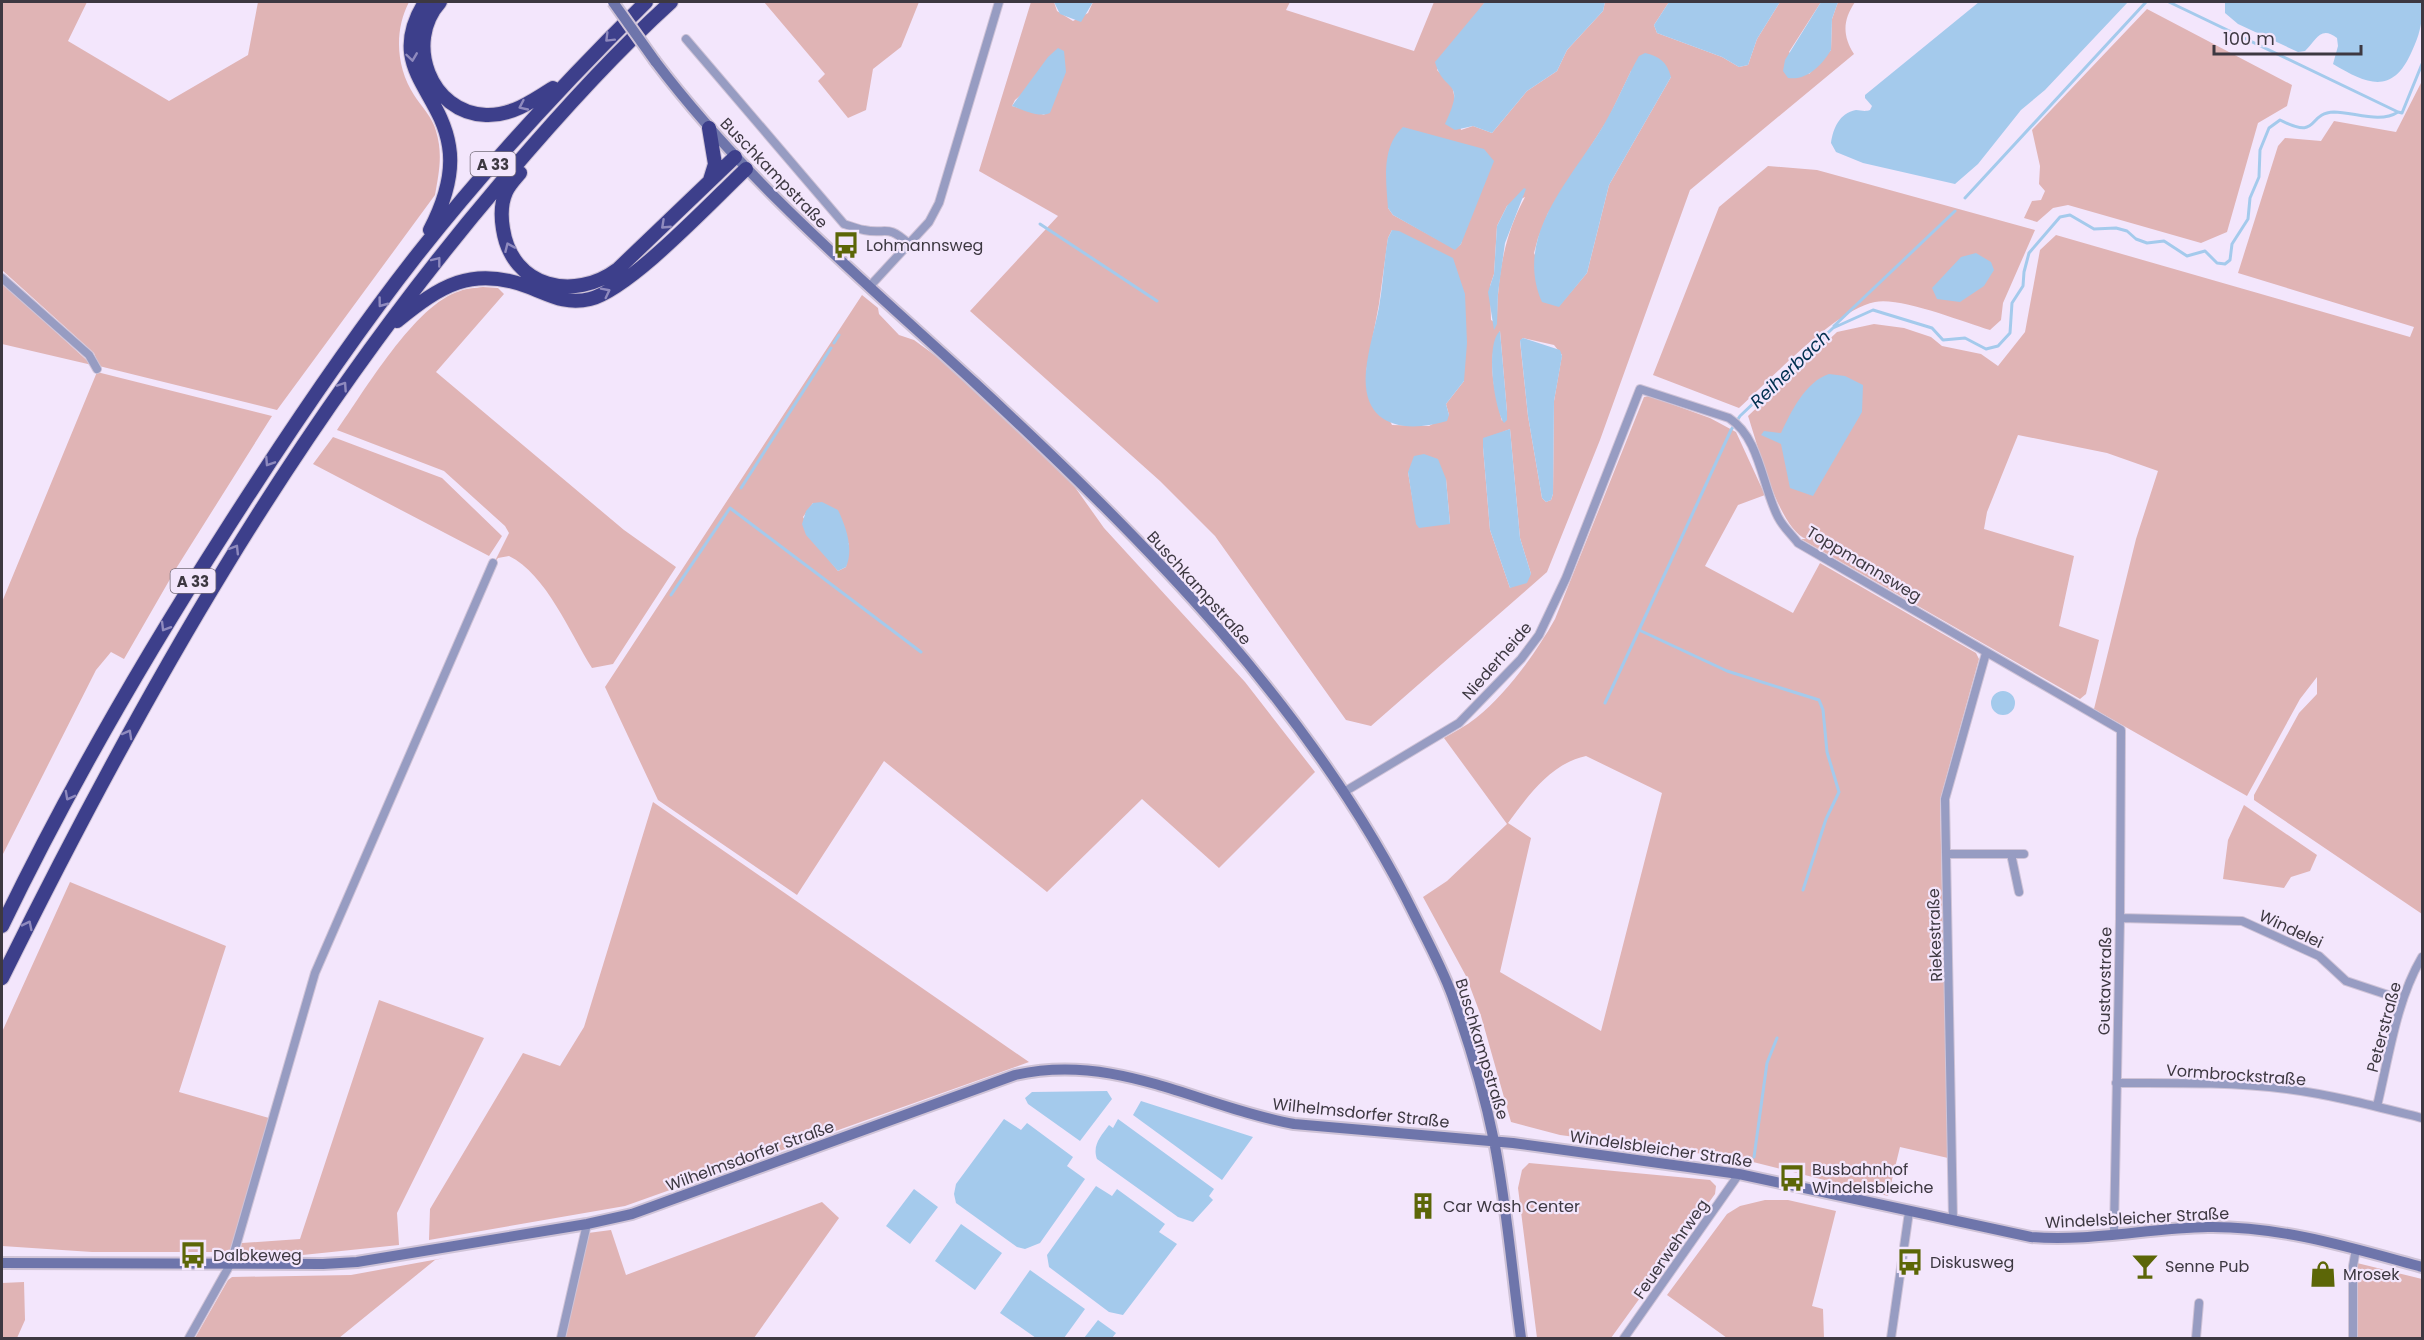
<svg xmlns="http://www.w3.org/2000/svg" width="2424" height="1340" font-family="Poppins,sans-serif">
<rect width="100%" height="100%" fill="#f3e6fc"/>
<path fill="#e0b4b5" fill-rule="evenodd" d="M2 2H87L68 41 169 101 248 55 258 2H409C394 31 396 67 414 95 421 106 433 118 436 131 443 154 439 172 435 195L277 410 99 366 94 353 2 270Z
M764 2H919L901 47 873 69 866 110 848 118 818 81 825 74Z
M1031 2H1054L1057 11 1073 21 1088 13 1093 2H1290L1286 10 1414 51 1434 2H1485L1437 70 1452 85 1461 130 1473 126 1492 133 1527 91 1557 71 1567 50 1603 11 1605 2H1669L1654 25 1657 33 1722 57 1739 67 1748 65 1757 39 1780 2H1821L1789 52 1809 74 1831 50 1832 19 1838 2H1855C1843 20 1842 35 1854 54L1690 190 1600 440 1547 572 1371 726 1346 720 1215 536 1160 481 970 311 1058 216 979 171ZM1631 71 1671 77 1609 185 1587 273 1559 306 1534 253 1538 238 1548 213 1608 119ZM1022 94 1045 115 1012 106 1015 100ZM1388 155 1463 235 1461 244 1455 249 1393 215 1388 208ZM1525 197C1503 237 1497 280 1497 324L1491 320 1490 286 1494 274 1497 226 1507 206ZM1392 230 1464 381 1446 404 1449 415 1429 426 1392 425 1366 372 1379 304 1388 238ZM1500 331 1507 412 1502 421C1495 391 1485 360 1500 331ZM1523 338 1554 345 1562 355 1554 401 1553 494 1551 500 1546 502 1542 498 1528 416 1520 341ZM1510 429 1520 538 1531 574 1510 588 1490 530 1483 447 1498 434ZM1408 472 1446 479 1450 524 1413 502Z
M2147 9 2292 85 2287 106 2258 123 2227 232 2201 243 2068 205 2053 208 2037 222 2024 218 2032 201 2041 200 2045 191 2039 184 2040 166 2032 130Z
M2422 81V914L2254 800V795L2299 713 2317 694V677L2300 699 2247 796 2094 709 2136 539 2158 471 2107 453 2018 435 1987 512 1984 529 2074 556 2059 626 2099 640 2086 694 2080 699 1801 539H1806C1778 528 1758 445 1748 416L1837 332 1874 324 1904 328 1931 337 1942 346 1981 354 1998 366 2025 332 2040 250 2056 235 2410 337 2414 327 2238 273 2278 146 2285 138 2321 141 2334 121 2396 132Z
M1768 166 1817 170 2035 230 2003 303 2001 320 1990 330C1962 322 1902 297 1875 302 1835 310 1770 380 1739 408L1653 375 1719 207Z
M2 283 92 365 2 344Z
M483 287 498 288 504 294 436 372 624 530 676 567 613 664 592 668C570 633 546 574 509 556L498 558 493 565 509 533 505 526 444 471 337 430C364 392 415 304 460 291 467 288 476 288 483 287Z
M862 295 878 308 879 314 899 335 914 340 940 359 1067 476 1104 528 1245 682 1315 772 1219 868 1142 799 1047 892 884 761 797 895 658 800 605 687ZM813 503 849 544 846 567 838 571 826 556 803 517Z
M97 372 272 416 177 567 124 659 111 652 96 670 2 856V602Z
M1649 396 1710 418 1736 432 1765 495 1738 505 1705 566 1793 613 1820 563 1976 653 1979 659 1940 800 1948 1158 1900 1147 1888 1196 1741 1159 1560 1135 1511 1122 1481 1016 1466 976 1423 897 1447 881 1507 824 1444 738C1454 732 1466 726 1476 718 1507 693 1536 653 1555 619L1644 397ZM1586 756 1662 793 1601 1031 1500 972 1531 838 1508 823C1529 795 1550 764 1586 756Z
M333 437 442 478 502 536 489 556 313 464Z
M653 802 1029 1062 625 1206 429 1240 430 1209 523 1053 560 1066 584 1027Z
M2244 805 2317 855 2310 871 2291 877 2284 888 2223 879 2228 840Z
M70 882 226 946 179 1092 269 1118 230 1252H92L2 1246V1032Z
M379 1000 484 1038 397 1213 399 1245 293 1256 238 1257 242 1243 300 1239Z
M1529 1163 1710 1180 1716 1186 1715 1194 1611 1338H1537L1518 1188 1522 1170Z
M1765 1200H1788L1836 1211 1812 1306 1823 1309 1824 1338H1727L1667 1295 1727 1214 1740 1206Z
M822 1202 839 1218 754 1338H564L588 1233 611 1230 626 1275Z
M444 1258 435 1260 339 1338H195L228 1280 232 1277 351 1275Z
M2357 1263 2422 1279V1338H2356Z
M24 1282 25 1320 17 1338H2V1283Z"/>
<path fill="#a4caec" d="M1054 2H1093L1081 22 1060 14Z
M1485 2H1605L1603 11 1567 50 1557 71 1527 91 1492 133 1473 126 1455 130 1445 124C1467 77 1444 95 1435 62Z
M1669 2H1780L1757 39 1748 65 1739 67 1722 57 1657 33 1654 25Z
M1821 2H1838L1832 19 1831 50C1822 65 1807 81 1788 78L1783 71 1785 60Z
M1979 2H2128L2045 90 2021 110 1978 164 1955 184 1863 163 1836 152 1831 143C1833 129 1839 113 1856 110 1861 110 1864 112 1870 110L1872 106 1865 98V95Z
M2225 2H2422C2423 21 2420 34 2412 51 2393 95 2368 85 2333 64L2338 46 2337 38C2320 25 2316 41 2305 51L2298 52 2238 24 2225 13Z
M1058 48 1064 51 1066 72 1050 113C1039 118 1024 110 1012 106L1048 57Z
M1645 53C1659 56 1667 62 1671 77L1609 185 1587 273 1559 307 1542 302C1512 234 1575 176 1606 121 1618 100 1627 77 1639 56Z
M1403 127 1484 149 1494 161 1461 244 1455 250 1393 215 1388 208C1386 180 1381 147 1403 127Z
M1524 188 1526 189 1505 243 1498 293 1497 324 1494 330 1488 292 1494 274 1497 226 1507 206Z
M1392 230 1399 231 1453 258 1465 294 1467 343 1464 381 1446 404 1449 415 1447 421C1403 434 1361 426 1366 371 1368 349 1375 328 1379 307 1383 284 1384 261 1388 238Z
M1976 253 1991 262 1994 270 1984 286 1960 302 1937 299 1932 288 1961 257Z
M1500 331 1507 412V420L1504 423C1494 408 1485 344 1500 331Z
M1523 338 1560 350 1562 356 1554 401 1553 494 1551 500 1546 502 1542 498 1528 416 1520 340Z
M1829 374 1845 376 1863 385 1862 412 1813 496 1790 488 1781 444 1761 435 1764 431 1781 433C1791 412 1805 382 1829 374Z
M1510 429 1520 538 1531 574 1527 583 1510 588 1490 530 1483 447V438Z
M1424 454 1438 459 1446 479 1450 524 1419 528 1416 524 1408 472 1414 456Z
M822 502 838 510C846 527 854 549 846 567L838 571 806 535 802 524 806 511 813 503Z
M1991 703a12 12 0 1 1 24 0a12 12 0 1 1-24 0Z
M1107 1091 1112 1099 1080 1141 1028 1104 1025 1098 1032 1092Z
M1141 1101 1253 1137 1222 1180 1133 1115Z
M1004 1119 1021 1130 1027 1123 1073 1157 1067 1166 1085 1179 1040 1243 1025 1249 1017 1247 956 1203 954 1194 956 1184Z
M1118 1119 1214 1189 1209 1196 1213 1200 1193 1222 1178 1217 1097 1159C1092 1145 1101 1136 1109 1125L1113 1128Z
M1096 1186 1112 1196 1117 1189 1165 1224 1159 1232 1177 1244 1123 1315 1109 1312 1049 1267 1047 1255Z
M914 1189 938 1207 910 1244 886 1226Z
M961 1224 1002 1253 975 1290 935 1261Z
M1030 1270 1085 1309 1064 1338H1036L1000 1313Z
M1098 1320 1116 1333 1112 1338H1084Z"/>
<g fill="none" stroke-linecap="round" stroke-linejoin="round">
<path stroke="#a4caec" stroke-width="3" d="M2169 2 2398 112
M1965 198 2146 2
M1040 224 1157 301
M1834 326 1955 211
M834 343 839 335
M741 488 831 348
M671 595 730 508 921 652
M1605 703 1639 630
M1803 890 1826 819 1839 792 1827 752 1823 710 1819 700 1727 671 1639 630 1731 430 1740 416 1833 328 1873 310 1932 328 1943 340 1965 338 1986 349 1998 346 2010 333 2012 303 2023 286 2024 272 2029 253 2060 217 2070 215 2094 229 2116 228 2127 231 2136 239 2147 243 2164 241 2187 256 2205 251 2217 263 2225 264 2230 260 2232 244 2248 219 2250 198 2259 177 2260 150 2269 128 2280 120C2321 141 2306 113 2334 112 2354 112 2380 124 2398 112L2402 113 2422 64
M1754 1157 1767 1063 1777 1038"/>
<defs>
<path id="street" d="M686 39 844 224C850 226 857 229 864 230 887 235 886 223 909 244
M2 278 89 355 97 369
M870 286 929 222 939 203 999 2
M1344 792 1459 723 1521 659 1539 635 1566 578 1640 389 1729 418C1760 438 1762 486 1778 517 1783 527 1792 535 1798 543L2121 730 2120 918 2114 1233
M1946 854H2024
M2011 854 2019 892
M2120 918 2242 921 2319 956 2346 981 2403 1000
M2116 1083C2173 1083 2230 1082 2287 1089 2333 1095 2378 1107 2422 1118
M2377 1106C2389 1057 2396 1001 2422 957
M1953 1221 1945 799 1986 653
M189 1338 231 1263 315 973 493 563
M561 1338 587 1224
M1624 1338 1739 1174
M1891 1338 1909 1212
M2196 1338 2199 1303
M2353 1338V1266L2356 1249"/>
<path id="secondary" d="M655 61C747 183 863 280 975 383 1143 539 1313 708 1415 916 1428 942 1442 968 1452 995 1469 1042 1484 1092 1494 1141 1507 1206 1512 1273 1521 1338
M2 1263 323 1264 357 1262 587 1224 632 1214 1015 1075C1115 1052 1197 1106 1294 1124L1513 1143 1739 1174 2031 1237C2089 1242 2149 1228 2208 1227 2281 1226 2352 1248 2422 1267"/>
<path id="highway" d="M425 2C385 67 440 89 449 146 454 175 443 205 430 230
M440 2C404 42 430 113 486 115 511 116 533 101 553 88
M709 128 715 164 710 180
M520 173C515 179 509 185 506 192 501 203 501 217 503 229 512 288 574 302 618 269L735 157
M397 321C440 286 472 265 529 287 550 295 566 305 590 299 630 289 712 201 746 169
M2 926C68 789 144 658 226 530 286 436 348 343 417 255 488 165 565 82 646 2
M2 978C142 695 294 426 499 185 553 121 609 58 671 2"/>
</defs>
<use href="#street" stroke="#cfc3d7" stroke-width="10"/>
<use href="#secondary" stroke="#cfc3d7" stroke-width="14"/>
<use href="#highway" stroke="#cfc3d7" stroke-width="16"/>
<use href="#street" stroke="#979cc2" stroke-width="8"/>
<use href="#secondary" stroke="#6e75ab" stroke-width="10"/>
<use href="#highway" stroke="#3d3f8b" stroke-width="14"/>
<defs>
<path id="secondary-bridge" d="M613 2 655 61"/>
</defs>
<use href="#secondary-bridge" stroke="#cfc3d7" stroke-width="14" stroke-linecap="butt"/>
<use href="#secondary-bridge" stroke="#6e75ab" stroke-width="10"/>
</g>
<defs><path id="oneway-chevron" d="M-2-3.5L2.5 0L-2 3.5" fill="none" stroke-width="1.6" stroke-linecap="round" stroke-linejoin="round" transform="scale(1.5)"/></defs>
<g stroke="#8f8abe">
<use href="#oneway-chevron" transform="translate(609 38) rotate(135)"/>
<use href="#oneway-chevron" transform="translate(412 57) rotate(82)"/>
<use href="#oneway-chevron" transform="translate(523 106) rotate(155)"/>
<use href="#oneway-chevron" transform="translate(665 225) rotate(137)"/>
<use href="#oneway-chevron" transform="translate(509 247) rotate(-114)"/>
<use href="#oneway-chevron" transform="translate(437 261) rotate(-52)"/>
<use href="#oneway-chevron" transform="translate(606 292) rotate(-27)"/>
<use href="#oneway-chevron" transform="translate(382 303) rotate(127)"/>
<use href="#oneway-chevron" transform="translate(343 386) rotate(-56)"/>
<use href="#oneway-chevron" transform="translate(269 462) rotate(123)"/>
<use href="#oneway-chevron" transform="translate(235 549) rotate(-58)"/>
<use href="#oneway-chevron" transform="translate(165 627) rotate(121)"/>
<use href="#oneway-chevron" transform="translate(128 734) rotate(-61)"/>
<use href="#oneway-chevron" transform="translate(69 796) rotate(118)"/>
<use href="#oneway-chevron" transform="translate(28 925) rotate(-64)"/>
</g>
<defs>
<symbol id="bus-bare" viewBox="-9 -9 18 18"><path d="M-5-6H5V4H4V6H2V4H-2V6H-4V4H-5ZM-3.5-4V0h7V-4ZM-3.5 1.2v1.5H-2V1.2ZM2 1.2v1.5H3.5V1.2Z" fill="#5c6607" stroke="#f3e6fc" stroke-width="2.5" paint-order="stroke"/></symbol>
<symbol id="building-bare" viewBox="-9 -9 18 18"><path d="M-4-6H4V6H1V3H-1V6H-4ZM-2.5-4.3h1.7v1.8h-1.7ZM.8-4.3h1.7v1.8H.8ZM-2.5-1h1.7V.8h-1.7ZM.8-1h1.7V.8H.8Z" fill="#5c6607" stroke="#f3e6fc" stroke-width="2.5" paint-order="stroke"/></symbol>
<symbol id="bar-bare" viewBox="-9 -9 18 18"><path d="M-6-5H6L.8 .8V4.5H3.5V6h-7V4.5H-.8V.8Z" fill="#5c6607" stroke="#f3e6fc" stroke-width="2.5" paint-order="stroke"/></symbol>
<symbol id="shop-bare" viewBox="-9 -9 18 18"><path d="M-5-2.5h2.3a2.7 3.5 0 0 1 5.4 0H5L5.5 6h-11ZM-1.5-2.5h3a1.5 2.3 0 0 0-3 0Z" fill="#5c6607" stroke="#f3e6fc" stroke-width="2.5" paint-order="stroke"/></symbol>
</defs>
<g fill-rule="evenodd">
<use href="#bus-bare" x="827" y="226" width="38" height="38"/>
<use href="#bus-bare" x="1773" y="1159" width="38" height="38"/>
<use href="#building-bare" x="1404" y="1187" width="38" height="38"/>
<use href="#bus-bare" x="174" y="1236" width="38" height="38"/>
<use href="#bus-bare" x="1891" y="1243" width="38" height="38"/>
<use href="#bar-bare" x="2126" y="1247" width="38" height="38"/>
<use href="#shop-bare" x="2304" y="1255" width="38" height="38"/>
</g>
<g text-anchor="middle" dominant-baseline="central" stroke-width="4.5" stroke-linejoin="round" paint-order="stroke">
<g fill="#f3e6fc" stroke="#746c79" stroke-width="1.5">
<rect x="470.5" y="152" width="45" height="24" rx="4.5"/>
<rect x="170.5" y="569" width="45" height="24" rx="4.5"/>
</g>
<g font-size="15" font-weight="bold" fill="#3d3841">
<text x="493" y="164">A 33</text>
<text x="193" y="581">A 33</text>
</g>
<g font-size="16" fill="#3d3841" stroke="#f3e6fc">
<text transform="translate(774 173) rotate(46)">Buschkampstraße</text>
<text transform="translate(1864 564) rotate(31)">Toppmannsweg</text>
<text transform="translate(1199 588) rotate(48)">Buschkampstraße</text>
<text transform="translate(1497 661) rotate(-49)">Niederheide</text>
<text transform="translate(2291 929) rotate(25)">Windelei</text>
<text transform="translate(1935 935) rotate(-92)">Riekestraße</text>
<text transform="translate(2105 981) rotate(-89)">Gustavstraße</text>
<text transform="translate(2384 1027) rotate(-75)">Peterstraße</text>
<text transform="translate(1482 1049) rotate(73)">Buschkampstraße</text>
<text transform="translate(2236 1075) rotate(4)">Vormbrockstraße</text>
<text transform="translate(1361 1113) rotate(6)">Wilhelmsdorfer Straße</text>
<text transform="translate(1661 1149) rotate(8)">Windelsbleicher Straße</text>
<text transform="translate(750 1156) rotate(-20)">Wilhelmsdorfer Straße</text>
<text transform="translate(2137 1218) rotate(-3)">Windelsbleicher Straße</text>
<text transform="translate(1671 1249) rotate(-55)">Feuerwehrweg</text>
</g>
<g font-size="16" fill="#3d3841" stroke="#f3e6fc" text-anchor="start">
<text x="866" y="245">Lohmannsweg</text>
<text x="1812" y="1169">Busbahnhof<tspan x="1812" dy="18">Windelsbleiche</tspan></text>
<text x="1443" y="1206">Car Wash Center</text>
<text x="213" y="1255">Dalbkeweg</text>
<text x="1930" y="1262">Diskusweg</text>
<text x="2165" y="1266">Senne Pub</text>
<text x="2343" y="1274">Mrosek</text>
</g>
<g font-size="18" font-style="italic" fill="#013050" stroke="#f3e6fc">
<text transform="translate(1790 369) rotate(-44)">Reiherbach</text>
</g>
</g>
<rect width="2424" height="1340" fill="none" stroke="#3d3841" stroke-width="6"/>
<path d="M2214 45v9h147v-9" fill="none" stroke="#3d3841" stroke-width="3"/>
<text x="2223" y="45" font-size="18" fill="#3d3841" stroke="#f3e6fc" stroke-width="4.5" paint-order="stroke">100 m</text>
</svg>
